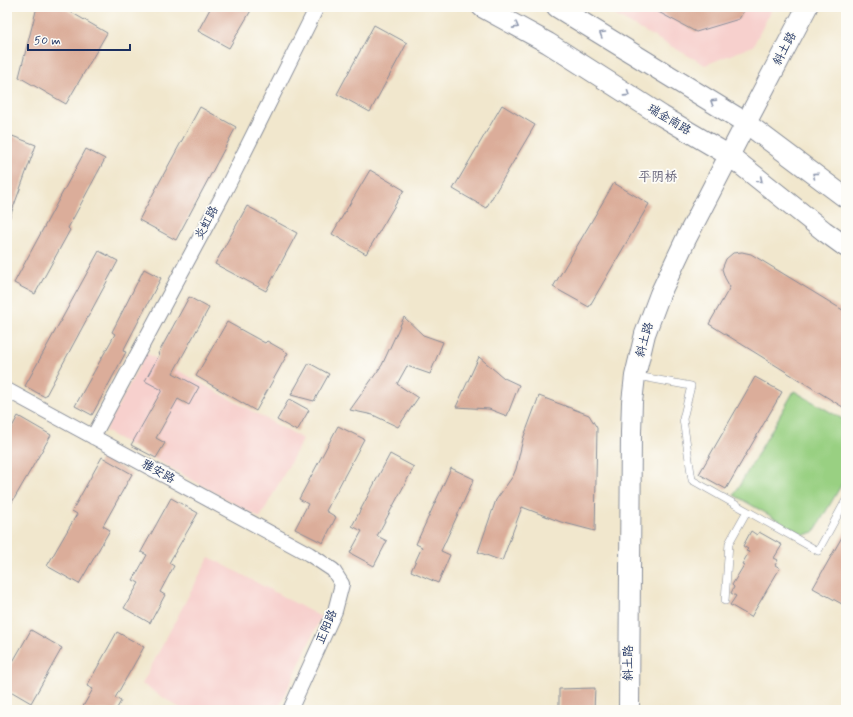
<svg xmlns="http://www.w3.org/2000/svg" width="853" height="717" font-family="Mynerve,'LXGW WenKai TC',sans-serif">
<rect width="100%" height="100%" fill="#fdfcf7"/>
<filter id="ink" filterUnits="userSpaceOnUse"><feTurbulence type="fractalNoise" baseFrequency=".025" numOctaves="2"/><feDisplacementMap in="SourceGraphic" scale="8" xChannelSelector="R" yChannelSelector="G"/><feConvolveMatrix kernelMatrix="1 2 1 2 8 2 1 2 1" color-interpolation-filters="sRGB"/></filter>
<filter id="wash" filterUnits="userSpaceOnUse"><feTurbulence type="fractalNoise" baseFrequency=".012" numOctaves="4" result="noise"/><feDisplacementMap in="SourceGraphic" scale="16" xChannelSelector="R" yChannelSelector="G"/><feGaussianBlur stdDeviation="0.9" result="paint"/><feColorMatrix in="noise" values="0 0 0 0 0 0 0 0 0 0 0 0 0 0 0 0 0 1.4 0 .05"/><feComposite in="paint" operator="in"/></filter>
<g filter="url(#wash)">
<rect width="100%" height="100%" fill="#f1e7cd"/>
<path fill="#f7d0cd" d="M600 7H773L753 46 705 65Z
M146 353 303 439 260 518 105 431Z
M209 557 321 617 278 710H183L142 684Z"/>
<path fill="#99d082" stroke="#5a8070" d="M794 391 846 421V477L814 532 804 535 734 495Z"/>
<g id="blocks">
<path fill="#dbad9a" d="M37 7H62L107 33 66 104 19 77Z
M211 7H253L229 48 198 31Z
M649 7H746L739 19 696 32Z
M374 25 407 43 370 112 337 94Z
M502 105 535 125 486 208 453 189Z
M200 107 236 127 176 240 139 220Z
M7 134 36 145 8 222 7 221Z
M86 149 105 159 68 228 70 230 35 294 14 283Z
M370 170 404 190 366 254 332 234Z
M614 183 649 204 589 307 553 287Z
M247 206 297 233 266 291 215 264Z
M99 251 118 261 45 397 25 386Z
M742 252 751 254 846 312V409L709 324 730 287 725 278 722 269 726 259 733 253Z
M144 269 161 278 123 351 126 352 92 415 75 406 115 334 112 332Z
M189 297 209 308 173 373 199 387 189 405 178 399 156 438 165 443 156 458 131 445 162 390 145 381 159 355 158 354Z
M404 317 423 335 443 342 430 374 407 366 397 384 418 398 398 427 373 415 350 410 382 365Z
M227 322 265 343 267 341 288 353 256 411 196 376Z
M479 357 504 378 519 385 507 416 489 409 456 407Z
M309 363 329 374 314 401 291 395Z
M755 377 782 392 726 489 699 474Z
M539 396 589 415 597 428 595 531 561 522 522 507 502 561 478 552 496 500 513 476 516 469 523 439Z
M289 399 309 410 297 431 277 420Z
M18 416 51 435 7 511V436Z
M338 426 364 439 326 511 336 517 323 543 295 529 308 504 299 499Z
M390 454 414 467 377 536 387 541 374 566 350 553 362 531 352 526Z
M102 457 132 474 103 526 110 530 79 584 47 566 77 514 72 511Z
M451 468 474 479 441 551 450 555 438 583 411 571 422 547 416 544Z
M171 498 198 513 169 563 174 566 160 592 165 595 150 623 124 608 139 583 133 580 147 555 141 552Z
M846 530V597L842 604 813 588Z
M751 531 757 535 759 532 782 545 774 558 778 560 775 565 780 568 751 617 730 605 736 596 731 593 734 587 732 585 744 565 742 564 749 552 746 551 748 549 743 546Z
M31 630 62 648 31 703 7 689V672Z
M117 632 144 647 115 698 121 701 116 710H81L93 689 87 686Z
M595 688 594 710H559V689Z"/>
</g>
</g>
<g filter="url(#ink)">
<use href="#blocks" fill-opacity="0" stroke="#868b96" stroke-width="1"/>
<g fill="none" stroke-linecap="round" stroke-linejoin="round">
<defs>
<path id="service" d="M637 376 691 386 683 419 692 480 818 551 846 500
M725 601 729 543 747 511"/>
<path id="minor" d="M7 390 309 554 333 570 342 584 335 611 290 710
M93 437 225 191 317 7"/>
<path id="secondary" d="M482 7 548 43 662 116 730 156 824 231 846 247
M557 7 746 123 846 198
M629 710 631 432 632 402 635 376 645 334 660 294 686 239 746 123 807 7"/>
</defs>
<use href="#service" stroke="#868b96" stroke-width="8"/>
<use href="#minor" stroke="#868b96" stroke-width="16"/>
<use href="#secondary" stroke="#868b96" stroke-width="22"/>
<use href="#service" stroke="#fff" stroke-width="7"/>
<use href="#minor" stroke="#fff" stroke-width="14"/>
<use href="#secondary" stroke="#fff" stroke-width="20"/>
</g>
<defs><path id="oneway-chevron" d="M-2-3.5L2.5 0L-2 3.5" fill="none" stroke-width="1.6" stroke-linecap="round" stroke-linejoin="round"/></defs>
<g stroke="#8d97ae">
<use href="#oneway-chevron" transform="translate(516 26) rotate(29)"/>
<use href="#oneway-chevron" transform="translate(602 34) rotate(-149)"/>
<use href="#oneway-chevron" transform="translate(627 94) rotate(33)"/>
<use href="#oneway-chevron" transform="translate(713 102) rotate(-148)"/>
<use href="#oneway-chevron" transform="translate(815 175) rotate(-143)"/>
<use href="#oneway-chevron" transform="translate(760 180) rotate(39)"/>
</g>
</g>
<g text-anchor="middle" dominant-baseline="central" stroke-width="3.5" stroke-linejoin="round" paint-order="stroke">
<g font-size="12" fill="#1b2f5e" stroke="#fdfcf7">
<text transform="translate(785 49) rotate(-62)">斜土路</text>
<text transform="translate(669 120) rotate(31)">瑞金南路</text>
<text transform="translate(207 223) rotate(-62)">炎虹路</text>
<text transform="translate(645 340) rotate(-74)">斜土路</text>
<text transform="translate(158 472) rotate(29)">雅安路</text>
<text transform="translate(327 627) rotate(-67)">正阳路</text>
<text transform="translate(629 663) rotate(-90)">斜土路</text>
</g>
<g font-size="13" fill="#5e5b73" stroke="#fdfcf7">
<text x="658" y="177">平阴桥</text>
</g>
</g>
<rect width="853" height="717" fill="none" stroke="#fdfcf7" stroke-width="24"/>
<path d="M28 44v6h102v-6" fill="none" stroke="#1b2f5e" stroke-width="2"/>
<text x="34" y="44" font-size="12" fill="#1b2f5e" stroke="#fdfcf7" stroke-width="3" paint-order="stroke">50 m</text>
</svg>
